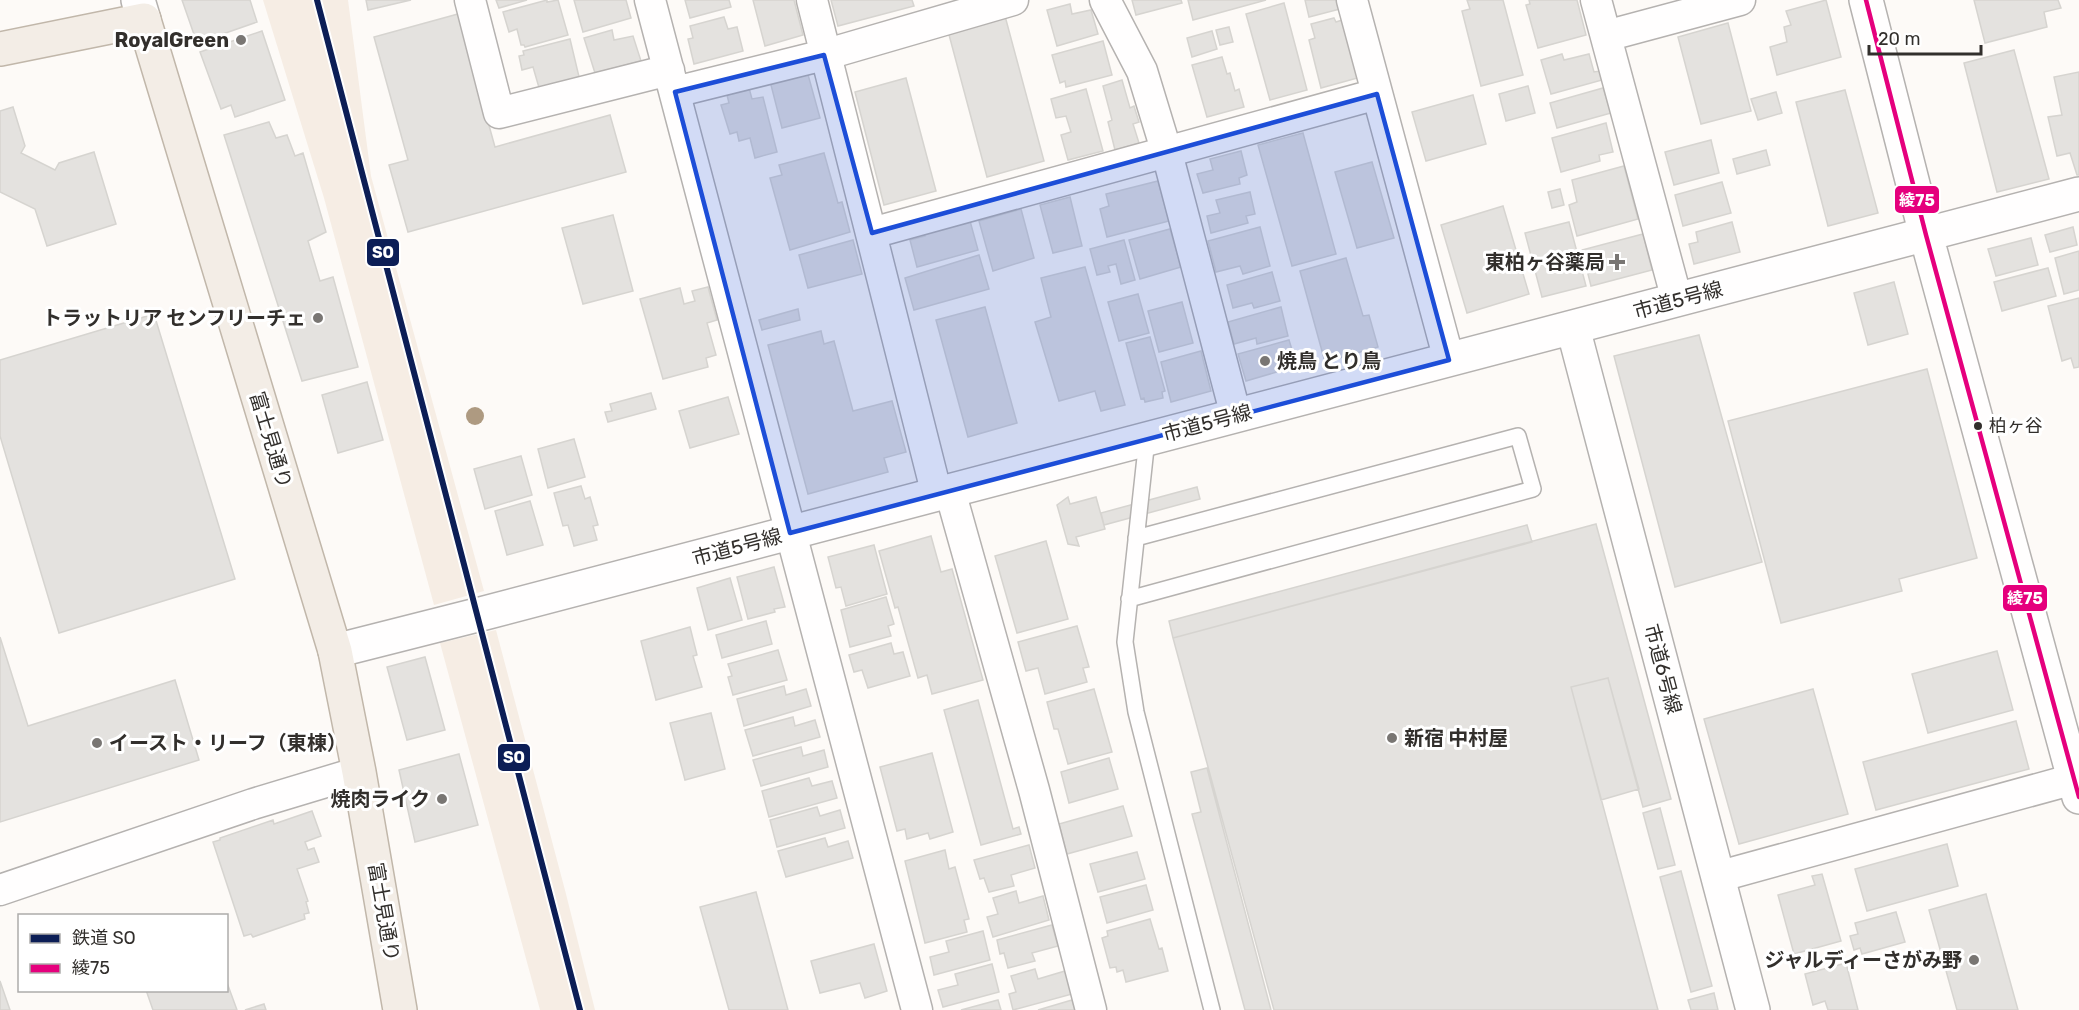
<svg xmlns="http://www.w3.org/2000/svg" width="2079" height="1010" font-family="Rubik,'Noto Sans JP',sans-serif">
<rect width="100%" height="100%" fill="#fdfaf7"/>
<path fill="#f6ede4" d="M263 0H348L371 176 484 591 434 605 324 198Z
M496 630 566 894 595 1010H540L440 643Z"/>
<path fill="#e4e2df" stroke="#d6d4d0" stroke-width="1.5" d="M182 0H250L257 22 197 43Z
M366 0H411L368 10Z
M496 0H527L499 8Z
M547 0V2L558 0 568 35 525 47 524 45H521L517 29 509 32 503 12Z
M574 0H626L631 18 583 32Z
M685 0H729L731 7 690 18Z
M753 0H794L803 35 765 46Z
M831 0H912L914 6 838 26Z
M1132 0H1181L1182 3 1136 15Z
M1188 0H1266L1193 20Z
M1305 0H1338L1340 9 1309 17Z
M1467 0H1503L1523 75 1481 86 1462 11 1470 9Z
M1529 0H1577L1586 35 1538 48 1526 5 1530 4Z
M1826 0 1841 57 1777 75 1770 47 1787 42 1784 27 1791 25 1786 11Z
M1974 0H2058L2061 8 2044 12 2047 27 1985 43Z
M1284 3 1307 90 1270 100 1246 14Z
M1070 4 1072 14 1091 10 1098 34 1057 46 1047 10Z
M458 14 495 147 610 115 626 172 408 232 389 165 408 160 374 37Z
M1005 16 1044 161 987 177 948 31Z
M724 17 728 29 737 27 743 51 694 64 688 39 693 38 690 26Z
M1334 18 1336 22 1345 19 1361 77 1321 88 1309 40 1315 38 1311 24Z
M1728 23 1751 111 1701 124 1678 37Z
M1229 27 1233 42 1220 45 1216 30Z
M612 30 614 40 633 36 641 61 595 73 584 38Z
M262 31 285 100 235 117 231 105 221 109 200 52Z
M1212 31 1217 49 1192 57 1187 38Z
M570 39 580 81 540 91 533 67 522 70 519 56 524 55 523 51Z
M1103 41 1112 75 1066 87 1065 81 1060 83 1052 55Z
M2014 50 2049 179 1997 192 1964 63Z
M1562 54 1564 60 1589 54 1594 72 1600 71 1602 80 1551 94 1541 60Z
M1222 57 1227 74 1230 73 1235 91 1239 89 1244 107 1207 117 1192 65Z
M807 71 820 118 782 128 770 81Z
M2079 72V175H2077L2070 153 2057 156 2048 117 2062 115 2054 77Z
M906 78 936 191 884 205 855 92Z
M1122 80 1130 108 1134 106 1139 122 1133 124 1139 143 1115 150 1108 122 1112 120 1103 86Z
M1528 86 1535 113 1506 121 1499 94Z
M749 88 752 99 763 97 777 152 755 158 750 138 739 141 737 132 730 134 721 105 729 103 727 95Z
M1603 88 1611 113 1557 128 1550 103Z
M1086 89 1103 151 1068 160 1061 135 1071 132 1066 116 1056 118 1051 99Z
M1845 90 1878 213 1828 226 1796 102Z
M1776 92 1782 113 1758 120 1751 99Z
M1473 95 1486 144 1426 161 1412 112Z
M13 107 25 146 21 153 55 170 59 163 94 152 116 224 47 246 35 209 0 192V111Z
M269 122 276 138 287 135 295 156 303 153 326 232 308 241 320 281 333 277 358 367 302 381 224 135Z
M1606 123 1613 152 1599 155 1600 161 1561 172 1552 138Z
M1303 133 1336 254 1292 266 1258 145Z
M1711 140 1719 173 1674 185 1665 152Z
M1766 150 1770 165 1737 174 1733 159Z
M1241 151 1247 175 1239 178 1240 184 1203 193 1197 174 1213 170 1210 159Z
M824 153 838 203 842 202 850 232 790 250 770 178 782 175 779 165Z
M1372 162 1394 238 1357 248 1335 172Z
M1624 166 1638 219 1577 236 1569 205 1577 202 1572 180Z
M1158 181 1169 221 1107 237 1100 209 1109 206 1106 194Z
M1722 182 1731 213 1683 226 1675 195Z
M1560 189 1564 205 1552 208 1548 192Z
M1250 192 1255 214 1246 216 1248 223 1211 233 1207 216 1220 213 1216 200Z
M1070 197 1082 246 1053 253 1040 205Z
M1503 206 1529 294 1467 313 1441 225Z
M1021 209 1034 258 993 271 979 221Z
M613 215 633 291 583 304 562 228Z
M970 221 978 250 917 267 910 240 925 236 924 233Z
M1569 222 1586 286 1542 297 1525 233Z
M1732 222 1740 252 1694 264 1689 244 1698 242 1696 232Z
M1260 227 1270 266 1243 274 1240 266 1216 272 1208 241Z
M2073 227 2077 245 2050 252 2045 235Z
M1170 229 1181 267 1140 279 1129 240Z
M1643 234 1652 270 1591 286 1582 250Z
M2031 238 2038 265 1996 276 1988 249Z
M853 240 862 274 808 288 799 255Z
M1124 240 1135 280 1121 284 1116 264 1108 266 1110 272 1097 275 1090 249Z
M2079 251V290L2064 294 2055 258Z
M979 255 989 289 914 310 905 278Z
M1346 258 1363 316 1369 315 1378 347 1325 362 1300 271Z
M1085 267 1125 405 1101 411 1095 391 1059 401 1035 322 1051 317 1041 278Z
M2048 268 2056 296 2002 311 1994 282Z
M1272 272 1280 301 1254 308 1252 303 1233 308 1227 285Z
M1894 282 1908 334 1868 345 1854 293Z
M708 287 717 320 707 323 716 355 706 358 708 367 663 379 640 299 680 288 684 304 695 301 692 291Z
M1138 294 1149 333 1119 341 1108 302Z
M2079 298V367L2074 368 2071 358 2062 361 2048 306Z
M1182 302 1193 343 1159 352 1148 311Z
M985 307 1017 423 968 437 936 320Z
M1281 307 1288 336 1257 344 1256 338 1234 344 1228 322Z
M798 309 800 320 762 330 759 320Z
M154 314 235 579 59 633 0 436V360Z
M821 331 824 344 834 341 853 411 892 401 906 452 884 458 888 472 808 494 768 345Z
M1699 335 1762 562 1675 587 1614 356Z
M1150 337 1165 391 1162 392 1163 398 1145 402 1144 398 1141 399 1126 343Z
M1289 340 1297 366 1246 381 1238 354Z
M1201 351 1211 391 1171 402 1161 362Z
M1927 369 1977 558 1899 579 1902 591 1781 623 1728 421Z
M367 382 383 440 338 453 322 395Z
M651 393 656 409 608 422 605 412 612 411 610 404Z
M728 397 739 434 690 448 679 411Z
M574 439 585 477 548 488 538 449Z
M521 456 532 495 485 509 474 469Z
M581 486 585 499 590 497 598 525 593 526 597 540 574 546 568 525 563 526 554 493Z
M1197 487 1200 499 1104 525 1101 513Z
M1068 497 1070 504 1096 497 1105 529 1076 537 1079 546 1068 544 1057 505Z
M530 501 543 545 507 555 495 511Z
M1596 524 1671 799 1643 807 1608 678 1571 687 1658 1010H1274L1173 638Z
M1527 525 1532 542 1173 638 1169 621Z
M931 536 941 572 952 569 983 680 932 694 927 675 918 678 898 607 895 608 879 551Z
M1046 541 1068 619 1017 633 995 556Z
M874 545 887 594 846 606 841 587 836 588 828 557Z
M774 567 785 607 774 609 775 612 748 619 737 577Z
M730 578 742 620 708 630 697 588Z
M886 597 894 624 888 626 891 636 850 647 841 610Z
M766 621 772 644 722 658 716 635Z
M1077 626 1089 667 1083 668 1087 682 1045 694 1038 668 1026 671 1018 642Z
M690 627 697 655 693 656 702 687 656 700 641 641Z
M0 637 28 726 175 680 199 760 0 822Z
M891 643 894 654 903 652 910 676 868 688 862 670 854 672 849 655Z
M778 650 787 680 733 695 728 677 732 676 728 664Z
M1997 651 2013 710 1928 733 1912 674Z
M425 657 445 730 407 740 387 667Z
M1608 678 1639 789 1601 800 1571 687Z
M784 686 786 695 806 689 811 706 744 726 737 699Z
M1094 689 1112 752 1068 764 1058 729H1054L1047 702Z
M1813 689 1848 814 1739 844 1704 719Z
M978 700 1013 829 1019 827 1021 834 981 845 944 710Z
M711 713 725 769 685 780 670 723Z
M793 717 795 726 815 720 820 737 753 756 745 730Z
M2016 721 2029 769 1876 810 1863 762Z
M801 747 803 756 824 750 828 767 761 786 753 760Z
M932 753 953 832 930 839 928 833 907 839 905 829 897 831 880 767Z
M459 754 478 825 415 842 399 770Z
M1109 758 1118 789 1069 803 1061 772Z
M1207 768 1271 1010H1245L1192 814 1201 812 1191 772Z
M809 778 812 786 832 781 837 798 769 817 762 791Z
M1123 806 1132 836 1067 854 1059 824Z
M817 807 820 816 840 810 845 828 777 847 770 820Z
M1660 808 1675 865 1658 869 1643 813Z
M312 811 321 836 305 842 308 850 314 848 319 862 297 869 308 901 306 902 309 913 304 914 305 919 253 937 251 934 244 936 213 842 220 840V838L273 820 274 824Z
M825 838 828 847 848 841 853 858 786 877 778 851Z
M1947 844 1958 886 1867 911 1855 869Z
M1029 845 1035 868 1011 875 1014 886 989 892 984 878 980 879 974 860Z
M945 850 949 869 955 867 969 919 964 920 967 932 925 943 905 861Z
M1137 852 1145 879 1098 892 1090 864Z
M1681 871 1712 986 1691 992 1660 877Z
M1822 874 1841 941 1794 954 1778 895 1815 885 1812 876Z
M1146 885 1153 910 1107 923 1100 897Z
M1016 891 1019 903 1043 896 1049 920 993 937 987 917 998 914 993 898Z
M756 892 788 1010H729L700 907Z
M1986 894 1990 909 2018 1010H1957L1929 910Z
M1896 912 1905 942 1862 954 1860 948 1854 950 1850 936 1858 934 1855 923Z
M1150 919 1159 949 1162 948 1168 971 1126 982 1123 970 1117 972 1116 967 1110 968 1102 938 1108 936 1107 931Z
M1052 925 1058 946 1032 953 1035 961 1008 968 1004 953 1000 954 997 940Z
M983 931 990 960 934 975 930 957 949 952 946 941Z
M874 944 887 991 865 998 860 983 820 993 811 961Z
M1846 963 1858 1010H1828L1825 1001 1813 1005 1805 974Z
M992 964 999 992 943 1007 938 990 958 985 955 974Z
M1035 969 1038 979 1065 971 1072 994 1013 1010 1009 994 1016 992 1011 976Z
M226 980 237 1010H153L146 990H226Z
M0 981 10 1010H0Z
M1714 993 1718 1010H1691L1688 1000Z
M998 1000 1001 1010H961Z
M1072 1000 1075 1010H1038Z
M264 1004 266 1010H245Z"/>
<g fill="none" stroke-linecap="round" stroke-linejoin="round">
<defs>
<path id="service" d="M1147 439 1125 642 1136 712 1212 1010
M1129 599 1533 489 1518 436 1136 538"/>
<path id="minor" d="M470 0 499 113 669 70
M650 0 917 1010
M812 0 937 495
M1105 0 1142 71 1167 153 1236 416
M1352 0 1449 360
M1596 0 1677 300
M1606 36 1740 0
M675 92 824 55 1013 0
M872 233 1377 94
M950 491 1034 790 1091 1010
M1717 877 2074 779
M0 890 253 804 359 772"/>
<path id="tertiary" d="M138 0 144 20
M1866 0 1926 235 2079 797
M1573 328 1753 1010
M335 651 477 615 2079 194"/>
<path id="primary" d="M0 49 144 20 335 651 359 772 400 1010"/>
</defs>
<use href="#service" stroke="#b5b2b0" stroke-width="18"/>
<use href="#minor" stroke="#b5b2b0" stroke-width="33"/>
<use href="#tertiary" stroke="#b5b2b0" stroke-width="36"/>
<use href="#primary" stroke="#c1b7aa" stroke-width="36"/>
<use href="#service" stroke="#fffefe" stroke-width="15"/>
<use href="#minor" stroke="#fffefe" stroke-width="30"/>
<use href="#tertiary" stroke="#fffefe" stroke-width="33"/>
<use href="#primary" stroke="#f3ede6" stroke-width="33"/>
<defs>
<path id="bus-1" d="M1866 0 1926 235 2079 797"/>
</defs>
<use href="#bus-1" stroke="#fff" stroke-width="9"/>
<use href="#bus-1" stroke="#e5007d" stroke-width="4.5"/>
<defs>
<path id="rail-1" d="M317 0 580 1010"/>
</defs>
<use href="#rail-1" stroke="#fff" stroke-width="10"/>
<use href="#rail-1" stroke="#0c1e56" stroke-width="6"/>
</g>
<circle fill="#ae9a81" cx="475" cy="416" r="9"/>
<path fill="#1d4ed8" fill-opacity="0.2" stroke="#1d4ed8" stroke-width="4.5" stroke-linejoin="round" d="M824 55 872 233 1377 94 1449 360 790 533 675 92Z"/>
<g fill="#797673" stroke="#fff" stroke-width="2">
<circle cx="241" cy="40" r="6"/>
<path d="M1614 253h6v6h6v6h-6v6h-6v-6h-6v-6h6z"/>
<circle cx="318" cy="318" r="6"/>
<circle cx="1265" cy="361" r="6"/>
<circle cx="1392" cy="738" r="6"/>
<circle cx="97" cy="743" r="6"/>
<circle cx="442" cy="799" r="6"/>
<circle cx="1974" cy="960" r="6"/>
</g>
<circle fill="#322f2c" stroke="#fff" stroke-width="2" cx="1978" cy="426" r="5"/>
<g text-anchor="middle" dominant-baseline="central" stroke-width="6" stroke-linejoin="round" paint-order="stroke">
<g font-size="18" fill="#322f2c" stroke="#fff" text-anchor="start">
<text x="1989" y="426">柏ヶ谷</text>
</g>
<g font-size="20" font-weight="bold" fill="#322f2c" stroke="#fff" text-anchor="end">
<text x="229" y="40">RoyalGreen</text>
<text x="1605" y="262">東柏ヶ谷薬局</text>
<text x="306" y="318">トラットリア センフリーチェ</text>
<text x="1277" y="361" text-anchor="start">焼鳥 とり鳥</text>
<text x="1404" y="738" text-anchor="start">新宿 中村屋</text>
<text x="109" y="743" text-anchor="start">イースト・リーフ（東棟）</text>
<text x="430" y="799">焼肉ライク</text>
<text x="1962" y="960">ジャルディーさがみ野</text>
</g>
<g font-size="20" fill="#322f2c" stroke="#fff">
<text transform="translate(1678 300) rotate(-15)">市道5号線</text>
<text transform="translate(1207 423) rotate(-15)">市道5号線</text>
<text transform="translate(271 440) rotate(73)">富士見通り</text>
<text transform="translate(737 547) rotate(-15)">市道5号線</text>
<text transform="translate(1663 669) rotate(75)">市道6号線</text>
<text transform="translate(384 912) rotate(80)">富士見通り</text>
</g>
</g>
<g stroke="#fff" stroke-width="2">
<rect x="1894" y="185" width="46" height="29" rx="6" fill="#e5007d"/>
<rect x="366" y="238" width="34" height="29" rx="6" fill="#0c1e56"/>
<rect x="2002" y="584" width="46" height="28" rx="6" fill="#e5007d"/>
<rect x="497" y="743" width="34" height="29" rx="6" fill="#0c1e56"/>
</g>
<g font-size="16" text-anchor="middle" font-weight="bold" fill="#fff">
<text x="1917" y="206">綾75</text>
<text x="383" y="258">SO</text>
<text x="2025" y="604">綾75</text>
<text x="514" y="763">SO</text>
</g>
<rect x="18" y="914" width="210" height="78" fill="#ffffff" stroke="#adacab" stroke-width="1.5"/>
<rect x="30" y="934" width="30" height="9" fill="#0c1e56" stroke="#adacab" stroke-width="1.5"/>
<text x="72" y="944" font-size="18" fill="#322f2c">鉄道 SO</text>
<rect x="30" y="964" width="30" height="9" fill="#e5007d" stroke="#adacab" stroke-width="1.5"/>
<text x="72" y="974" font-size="18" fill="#322f2c">綾75</text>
<path d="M1869 45v9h112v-9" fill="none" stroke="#322f2c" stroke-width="3"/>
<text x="1878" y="45" font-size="18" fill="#322f2c" stroke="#ffffff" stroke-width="4.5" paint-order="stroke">20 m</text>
</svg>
